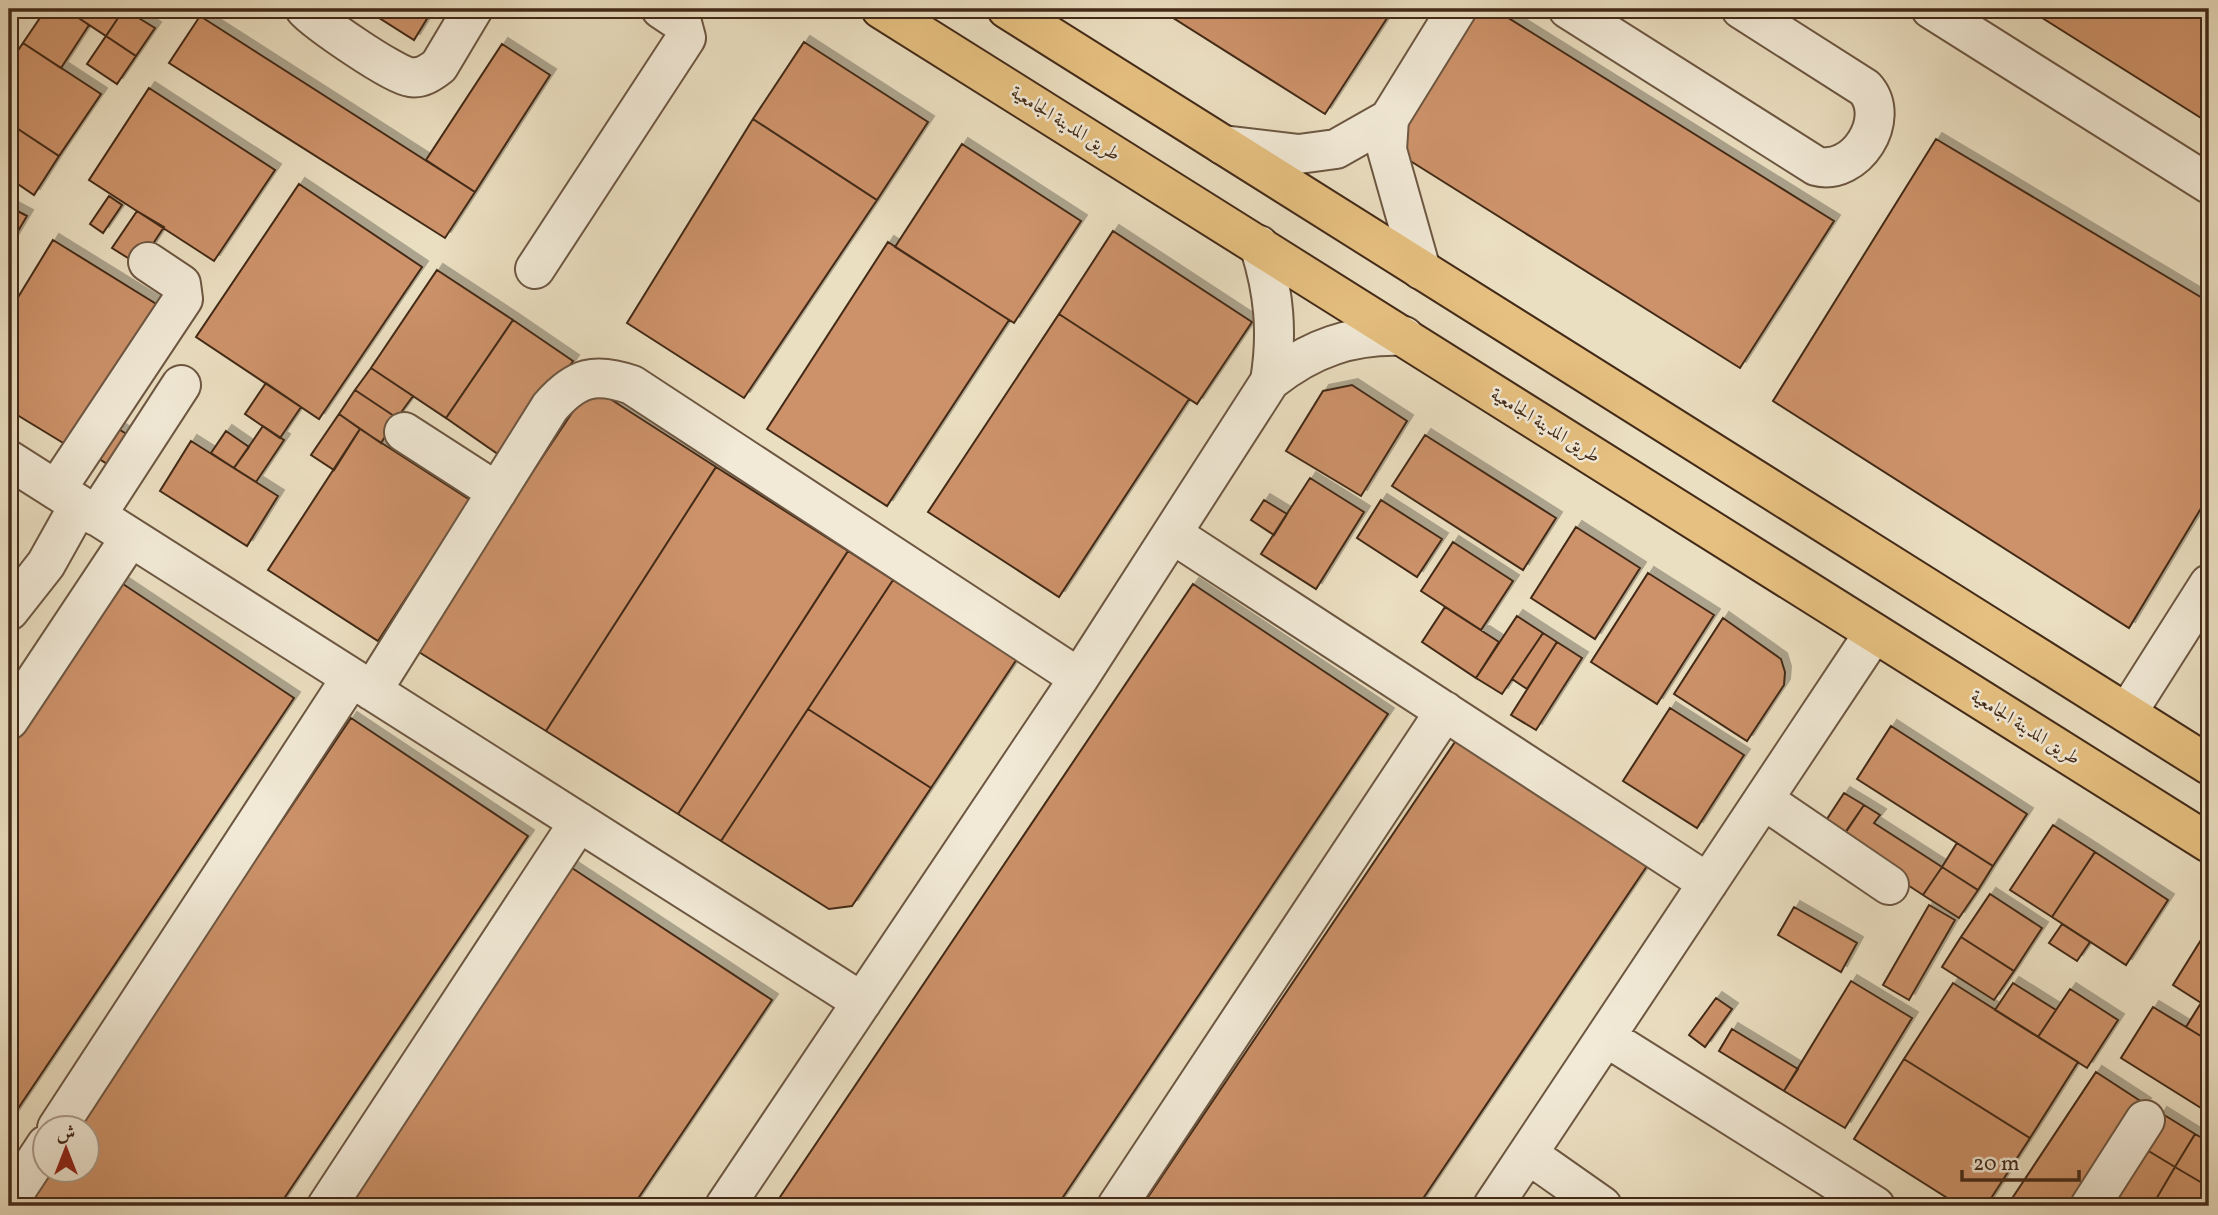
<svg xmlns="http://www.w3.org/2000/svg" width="2218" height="1215" font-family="Vollkorn,Amiri,serif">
<defs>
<filter id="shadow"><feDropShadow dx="6" dy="-6" stdDeviation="0" flood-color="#0004"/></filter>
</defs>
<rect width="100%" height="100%" fill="#ebdfc1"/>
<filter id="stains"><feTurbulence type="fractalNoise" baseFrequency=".00286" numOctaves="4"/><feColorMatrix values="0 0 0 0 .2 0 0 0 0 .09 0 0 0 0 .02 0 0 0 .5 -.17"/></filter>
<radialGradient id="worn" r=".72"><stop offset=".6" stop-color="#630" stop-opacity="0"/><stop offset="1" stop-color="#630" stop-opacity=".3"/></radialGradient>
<path fill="#cd926a" stroke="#432a18" stroke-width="2" filter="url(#shadow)" d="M46 9H65L89 25 61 68 23 43Z
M65 9H111L120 15 106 36Z
M124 9 155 28 136 56 106 36Z
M365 9H433L414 40Z
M1159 9H1393L1325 114Z
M1472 9H1494L1834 221 1740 368 1404 157 1398 128Z
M2028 9H2209V123Z
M200 16 475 192 445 238 169 63Z
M106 36 136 56 117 84 87 64Z
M804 42 928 122 877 200 753 119Z
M23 43 101 94 59 156 9 123V64Z
M502 44 550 75 475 192 426 160Z
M149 88 275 170 214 261 89 180Z
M753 119 877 200 744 398 627 323Z
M9 123 59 156 34 195 9 178Z
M1936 139 2209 302V495L2129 628 1773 401Z
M962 144 1081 221 1014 323 895 247Z
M299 184 422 267 319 419 196 337Z
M109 196 122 205 103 233 90 224Z
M12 208 27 216 11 243 9 214Z
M137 211 164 227 139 265 112 248Z
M1113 231 1252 322 1197 404 1059 314Z
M53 240 166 310 78 452 9 410V312Z
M888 242 1009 320 887 506 767 429Z
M437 270 513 320 446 418 371 368Z
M1059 314 1189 399 1059 597 928 512Z
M513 320 573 361 505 459 446 418Z
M371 368 413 396 397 418 355 390Z
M266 383 301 407 280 438 245 414Z
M1352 385 1407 421 1361 496 1286 451 1323 391Z
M590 386 716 467 546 731 414 649Z
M355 390 397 418 381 443 339 414Z
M339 414 360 429 334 470 311 455Z
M112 425 133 438 115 469 93 455Z
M263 426 284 440 256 482 234 468Z
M360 429 470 500 378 641 268 570Z
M226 431 249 447 234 468 211 453Z
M1425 435 1556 518 1523 570 1392 486Z
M191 441 278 496 247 546 160 491Z
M716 467 848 551 678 814 546 731Z
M1310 478 1364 512 1316 589 1261 554Z
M1264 500 1287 514 1274 535 1251 520Z
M1381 500 1442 539 1417 577 1357 538Z
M1576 527 1640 568 1595 639 1531 598Z
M1453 542 1513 581 1481 630 1421 591Z
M848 551 893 580 721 841 678 814Z
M1648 573 1714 615 1657 704 1591 662Z
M893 580 1017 659 931 788 808 709Z
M120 582 294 698 9 1122V748Z
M1193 584 1388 714 1057 1206H774Z
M1445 607 1499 642 1476 678 1422 642Z
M1517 616 1543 633 1502 694 1476 678Z
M1723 618 1781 659 1785 672 1784 685 1747 741 1674 694Z
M1543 633 1557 642 1527 689 1512 679Z
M1557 642 1582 658 1536 730 1511 715Z
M1670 708 1744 755 1697 828 1623 781Z
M808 709 931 788 852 906 829 909 721 841Z
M351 718 528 836 279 1206H22L47 1170H88V1128H75Z
M1891 726 2027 814 1993 866 1857 779Z
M1459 736 1649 863 1418 1206H1142Z
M1844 793 1864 805 1844 834 1825 822Z
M1864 805 1880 815 1874 823 1942 867 1923 895 1840 841Z
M2053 825 2095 852 2052 917 2010 890Z
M1957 843 1993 866 1978 890 1942 867Z
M2095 852 2168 900 2126 965 2052 917Z
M1942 867 1978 890 1959 918 1923 895Z
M572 868 772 1000 633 1206H345Z
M1990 894 2042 928 2014 971 1961 937Z
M1929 905 1955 920 1909 1000 1883 985Z
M1794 907 1857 943 1841 972 1778 935Z
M2062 924 2090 942 2077 961 2049 943Z
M2209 927V1008L2173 985Z
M1961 937 2014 971 1994 1000 1942 967Z
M1851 981 1912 1018 1845 1128 1784 1091Z
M1953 983 2078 1062 2030 1138 1904 1059Z
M2013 983 2056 1010 2038 1037 1995 1010Z
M2070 989 2118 1020 2087 1068 2038 1037Z
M1716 998 1732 1009 1705 1047 1689 1035Z
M2201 1003 2209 1008V1041L2186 1027Z
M2153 1007 2209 1041V1113L2121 1058Z
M1732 1029 1798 1069 1784 1091 1719 1051Z
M1904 1059 2030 1138 1986 1206H1960L1854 1139Z
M2096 1072 2145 1104 2077 1206H2007Z
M2161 1113 2195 1134 2175 1167 2142 1147Z
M2195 1134 2209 1142V1187L2175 1167Z
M2142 1147 2175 1167 2152 1206H2106Z
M2175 1167 2209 1187V1206H2152Z"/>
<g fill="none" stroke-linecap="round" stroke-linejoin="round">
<defs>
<path id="minor" d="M305 9C317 22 393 75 410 77 421 79 430 73 439 66L473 9
M1568 9 1816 166C1855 177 1893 119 1865 88L1741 9
M1931 9 2209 184
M1223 145 1299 154 1336 149 1389 119
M1259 245C1274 291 1278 333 1270 381
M535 269 686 38 682 23 661 9
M1421 270 1387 150 1389 119 1457 9
M404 432 497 492
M9 460 862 1002
M56 490 183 299 181 284 148 262
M96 516 181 385
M1174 535 1708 883
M9 611 46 564 79 505
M372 691 550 407C576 377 595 372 632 385L1079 678
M2127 713 2209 584
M9 720 130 538
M1764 800 1889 885
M1606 1037 1875 1206
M57 1128 351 678
M1528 1154 1602 1206
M9 1201 46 1145
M327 1206 579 822
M725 1206 1079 678 1270 381C1311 348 1352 334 1404 336
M1117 1206 1445 711
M1493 1206 1874 633
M2090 1206 2145 1120"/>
<path id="major" d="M881 9 2209 843
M1007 9 2209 765"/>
</defs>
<use href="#minor" stroke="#6d5742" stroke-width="42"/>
<use href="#major" stroke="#432a18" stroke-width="42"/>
<use href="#minor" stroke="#f2ead7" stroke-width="38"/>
<use href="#major" stroke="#e6c080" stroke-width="38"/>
</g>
<g text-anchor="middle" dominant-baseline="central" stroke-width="5" stroke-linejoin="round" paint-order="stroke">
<g font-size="19" fill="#432a18" stroke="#f2ead7">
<text transform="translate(1065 124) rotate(32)">طريق المدينة الجامعية</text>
<text transform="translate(1545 426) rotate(32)">طريق المدينة الجامعية</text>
<text transform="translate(2025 728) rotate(32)">طريق المدينة الجامعية</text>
</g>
</g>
<rect width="2218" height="1215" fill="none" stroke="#ebdfc1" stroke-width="35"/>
<rect x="10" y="10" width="2197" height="1194" fill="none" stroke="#432a18" stroke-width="3.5"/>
<rect x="18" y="18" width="2183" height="1180" fill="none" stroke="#432a18" stroke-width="2"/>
<g transform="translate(66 1149)"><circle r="33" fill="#f2ead7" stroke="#ac9d8b" stroke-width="2"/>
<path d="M0-5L12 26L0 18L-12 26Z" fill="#8f2418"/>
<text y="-10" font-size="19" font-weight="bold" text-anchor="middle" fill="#432a18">ش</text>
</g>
<path d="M1962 1170v10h117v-10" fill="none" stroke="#432a18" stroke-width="3.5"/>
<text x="1973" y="1170" font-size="21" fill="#432a18" stroke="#f2ead7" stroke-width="5" paint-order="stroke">20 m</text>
<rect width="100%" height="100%" filter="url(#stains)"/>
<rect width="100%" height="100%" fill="url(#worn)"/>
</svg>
